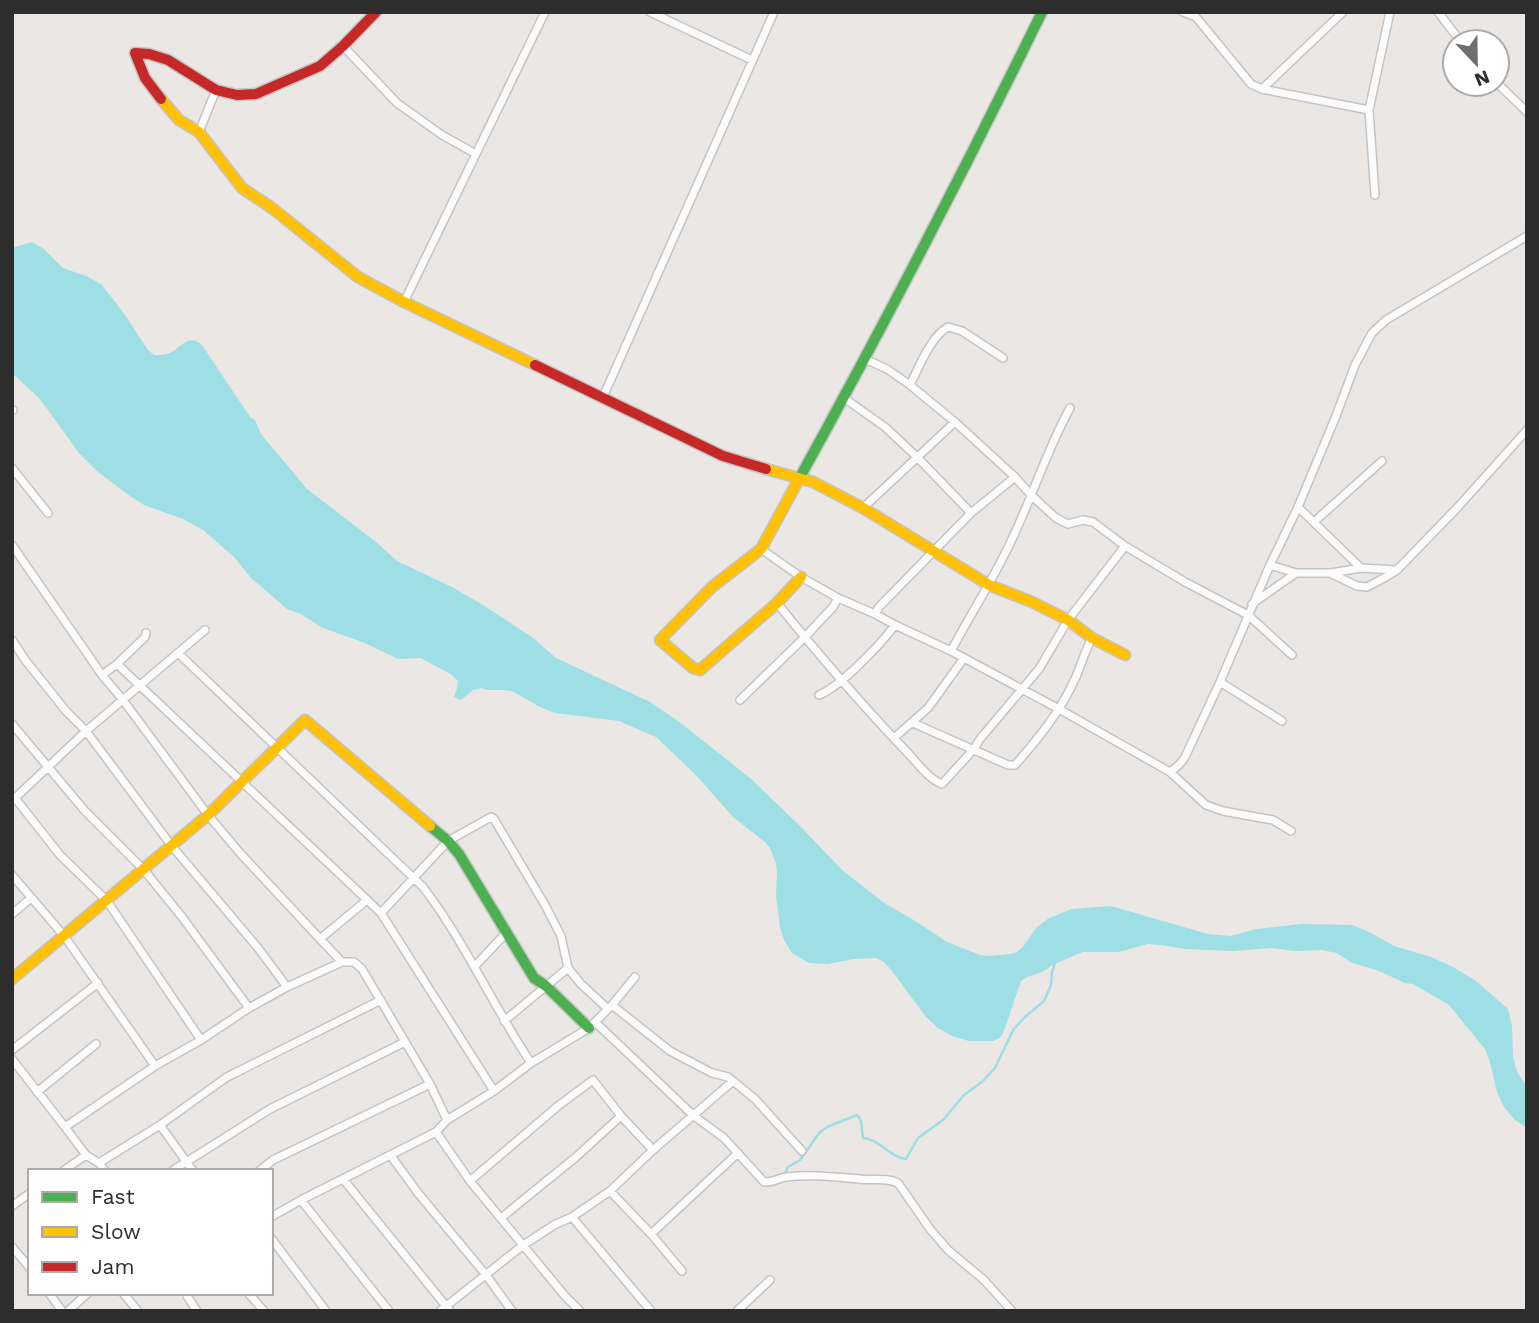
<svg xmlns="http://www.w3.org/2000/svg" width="1539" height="1323" font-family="'Work Sans',sans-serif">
<rect width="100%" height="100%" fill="#eae7e4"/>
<path fill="#9edee5" d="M32 242 44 249 63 268 86 276 101 284 123 312 148 350 154 355C161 355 166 355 172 352 183 345 189 334 202 345L238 399 251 418 255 420 261 434 307 489 376 542 397 561 452 587 483 605 533 638 556 658 650 702 678 721 750 778 800 826 842 870 884 903 912 919 947 942 980 955 989 956 1010 954 1017 952 1023 947 1036 928 1049 918 1072 909 1111 906 1208 934 1231 936 1256 929 1302 924 1352 925 1369 932 1394 946 1431 957 1455 968 1476 981 1508 1009 1512 1026 1513 1058 1517 1072 1527 1087V1128L1515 1120 1504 1107 1497 1092 1490 1062 1485 1049 1449 1005 1413 984 1405 983 1377 970 1352 963 1337 953 1321 950 1294 951 1273 948 1233 951 1185 949 1162 945 1148 944 1118 952H1083L1054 964 1042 972 1027 977 1021 981 1004 1031 1000 1038 993 1041H969L952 1036 938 1028 926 1017 892 971 884 962 876 958 854 959 828 964 809 963 792 953 784 940 780 927 776 896 777 873 776 863 770 848 765 842 733 817 695 774 656 737 619 721 555 713 540 707 512 691 504 690H488L481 688 473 690 461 700 454 697 457 688 458 681 452 675 421 658 398 659 365 643 323 628 301 614 287 609 251 578 234 557 203 530 183 519 144 505 130 496 98 472 79 453 40 399 12 373V248Z"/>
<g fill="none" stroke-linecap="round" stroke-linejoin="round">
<path stroke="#9edee5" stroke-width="2.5" d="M785 1173 788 1167 800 1160 820 1132 827 1127 857 1115 861 1121 863 1138C880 1139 889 1157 906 1159L918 1138 943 1120 964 1095 983 1081 995 1068 1013 1030 1024 1018 1044 1001 1051 985 1052 972 1056 960"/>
<defs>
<path id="street" d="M650 12 752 60
M1183 12 1196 17 1251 84 1262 89 1369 110
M1438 12 1461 42
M343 46 397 103 442 135 476 154
M1497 83 1527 112
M1262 89 1343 12
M199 132 216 90
M1375 195 1369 110 1390 12
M404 302 545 12
M865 359 887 369 910 385 955 422 1015 477 1031 495 1056 518 1068 524 1083 520 1093 522 1125 546 1185 582 1248 615 1292 655
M910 385C919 367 931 336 948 327L962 331 1003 358
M603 397 774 12
M844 398 885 427 917 457 971 513
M12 410H13
M12 468 48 513
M1298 507 1361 568
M863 508 955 422
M1314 522 1382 461
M12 545 102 675 123 700 208 815 240 853 320 939 367 900
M761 549 801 577 838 598 875 614 895 625 951 651 1059 709 1170 772 1206 805 1223 811 1273 820 1291 831
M1270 565 1296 573
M1331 573 1361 568 1396 570
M777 603C818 654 861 704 906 751 917 762 928 779 942 784L974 749 980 739 1039 669 1068 620 1125 546
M1252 604 1296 573H1330L1357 586 1367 587 1384 578 1397 570 1458 507 1527 430
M875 614 879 607 971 513 1015 477
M12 640 26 661 66 711 86 731 171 845 258 948 287 987
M951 651C971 613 995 577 1013 537 1033 495 1047 450 1070 408
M178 653 423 887C465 942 493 1006 531 1063
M117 664 381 913 494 1091
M102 675 117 664 145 637 146 633
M1220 682 1282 721
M819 695C840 687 881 644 895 625
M740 700 805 637 833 607 838 598
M913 723 1008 765H1015C1038 739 1060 712 1075 679 1081 665 1085 651 1092 638
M12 724 85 811 144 870 182 917 249 1008
M894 738 928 708 964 658
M1170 772 1179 765 1185 757 1220 682 1270 565 1298 507 1336 416 1355 365 1372 333 1386 320 1527 236
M15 798 60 855 107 901 201 1040 249 1008 287 987 342 962 320 939
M13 800 86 731 205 630
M12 875 65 937 155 1066
M381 913 448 841 491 817 494 819 545 905 561 936 568 968 581 984 608 1009
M12 914 31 898
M342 962H354L362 969 430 1084 447 1120
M475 966 506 933
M612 1005 670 1051 712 1073 728 1077 733 1081 755 1099 802 1151
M504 1021 568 968
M595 1022 694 1116 724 1138 764 1182C773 1183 778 1178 786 1177 811 1174 834 1177 859 1179 873 1181 886 1177 898 1183L930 1229 948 1250 984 1280 1012 1311
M12 1050 98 983
M12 1059 65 1127 155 1066 201 1040
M37 1092 96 1044
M160 1125 193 1171
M436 1132 470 1181 565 1296 580 1311
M86 1155 99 1163 105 1171
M391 1156 418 1193 486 1275 512 1311
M99 1163 160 1125 227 1077 381 1000
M63 1171 86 1155 65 1127
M172 1171 270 1109 405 1042
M259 1171 273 1160 430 1084
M343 1179 450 1311
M470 1181 558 1106 593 1080 621 1116 653 1150
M610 1191 651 1234 682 1271
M301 1200 389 1311
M12 1206 30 1193
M271 1217 301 1200 436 1132 447 1120 494 1091 531 1063 589 1028 612 1005 635 977
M572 1217 651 1311
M501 1218 576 1157 621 1116
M651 1234 738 1153
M271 1238 326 1311
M12 1247 30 1268
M49 1293 62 1311
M123 1293 138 1311
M248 1293 264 1311
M187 1296 197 1311
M68 1311 88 1293
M440 1311 522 1246 554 1225 572 1217 610 1191 653 1150 733 1081
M737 1311 770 1280"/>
<path id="fast" d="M799 479C884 325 965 169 1042 12
M430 826 448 841 459 854 534 978 546 986 589 1028"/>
<path id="slow" d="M161 99 179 120 199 132 242 188 272 208 358 277 404 302 535 365
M766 469 813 482 863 508 989 585 1032 602 1068 620 1092 638 1125 655
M799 479 761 549 712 587 660 640 693 668 700 670 777 603 801 577
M12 979 208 815 305 720 430 826"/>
<path id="jam" d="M161 99 145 78 135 53 149 54 168 60 216 90 237 95 256 94 320 66 343 46 376 12
M535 365 723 456 766 469"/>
</defs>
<use href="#street" stroke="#c5c4c4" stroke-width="10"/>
<use href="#fast" stroke="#c5c4c4" stroke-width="13"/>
<use href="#slow" stroke="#c5c4c4" stroke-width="13"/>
<use href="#jam" stroke="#c5c4c4" stroke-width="13"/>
<use href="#street" stroke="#fcfbfb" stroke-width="7"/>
<use href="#fast" stroke="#4caf50" stroke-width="10"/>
<use href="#slow" stroke="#ffc107" stroke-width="10"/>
<use href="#jam" stroke="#c62828" stroke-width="10"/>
</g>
<rect width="1539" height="1323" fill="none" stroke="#2d2d2d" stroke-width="28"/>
<rect x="28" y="1169" width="245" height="126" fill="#ffffff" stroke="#ababab" stroke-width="2"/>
<rect x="42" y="1192" width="35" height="10" fill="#4caf50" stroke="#ababab" stroke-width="2"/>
<text x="91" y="1204" font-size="21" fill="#2d2d2d">Fast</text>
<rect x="42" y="1227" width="35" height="10" fill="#ffc107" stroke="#ababab" stroke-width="2"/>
<text x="91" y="1239" font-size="21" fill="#2d2d2d">Slow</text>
<rect x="42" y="1262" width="35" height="10" fill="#c62828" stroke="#ababab" stroke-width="2"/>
<text x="91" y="1274" font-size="21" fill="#2d2d2d">Jam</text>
<g transform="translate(1476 63) rotate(158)"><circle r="33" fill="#ffffff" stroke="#ababab" stroke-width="2"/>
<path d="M0-5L12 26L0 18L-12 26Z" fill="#6f6e6d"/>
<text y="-10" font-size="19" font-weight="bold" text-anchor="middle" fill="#2d2d2d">N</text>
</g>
</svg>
